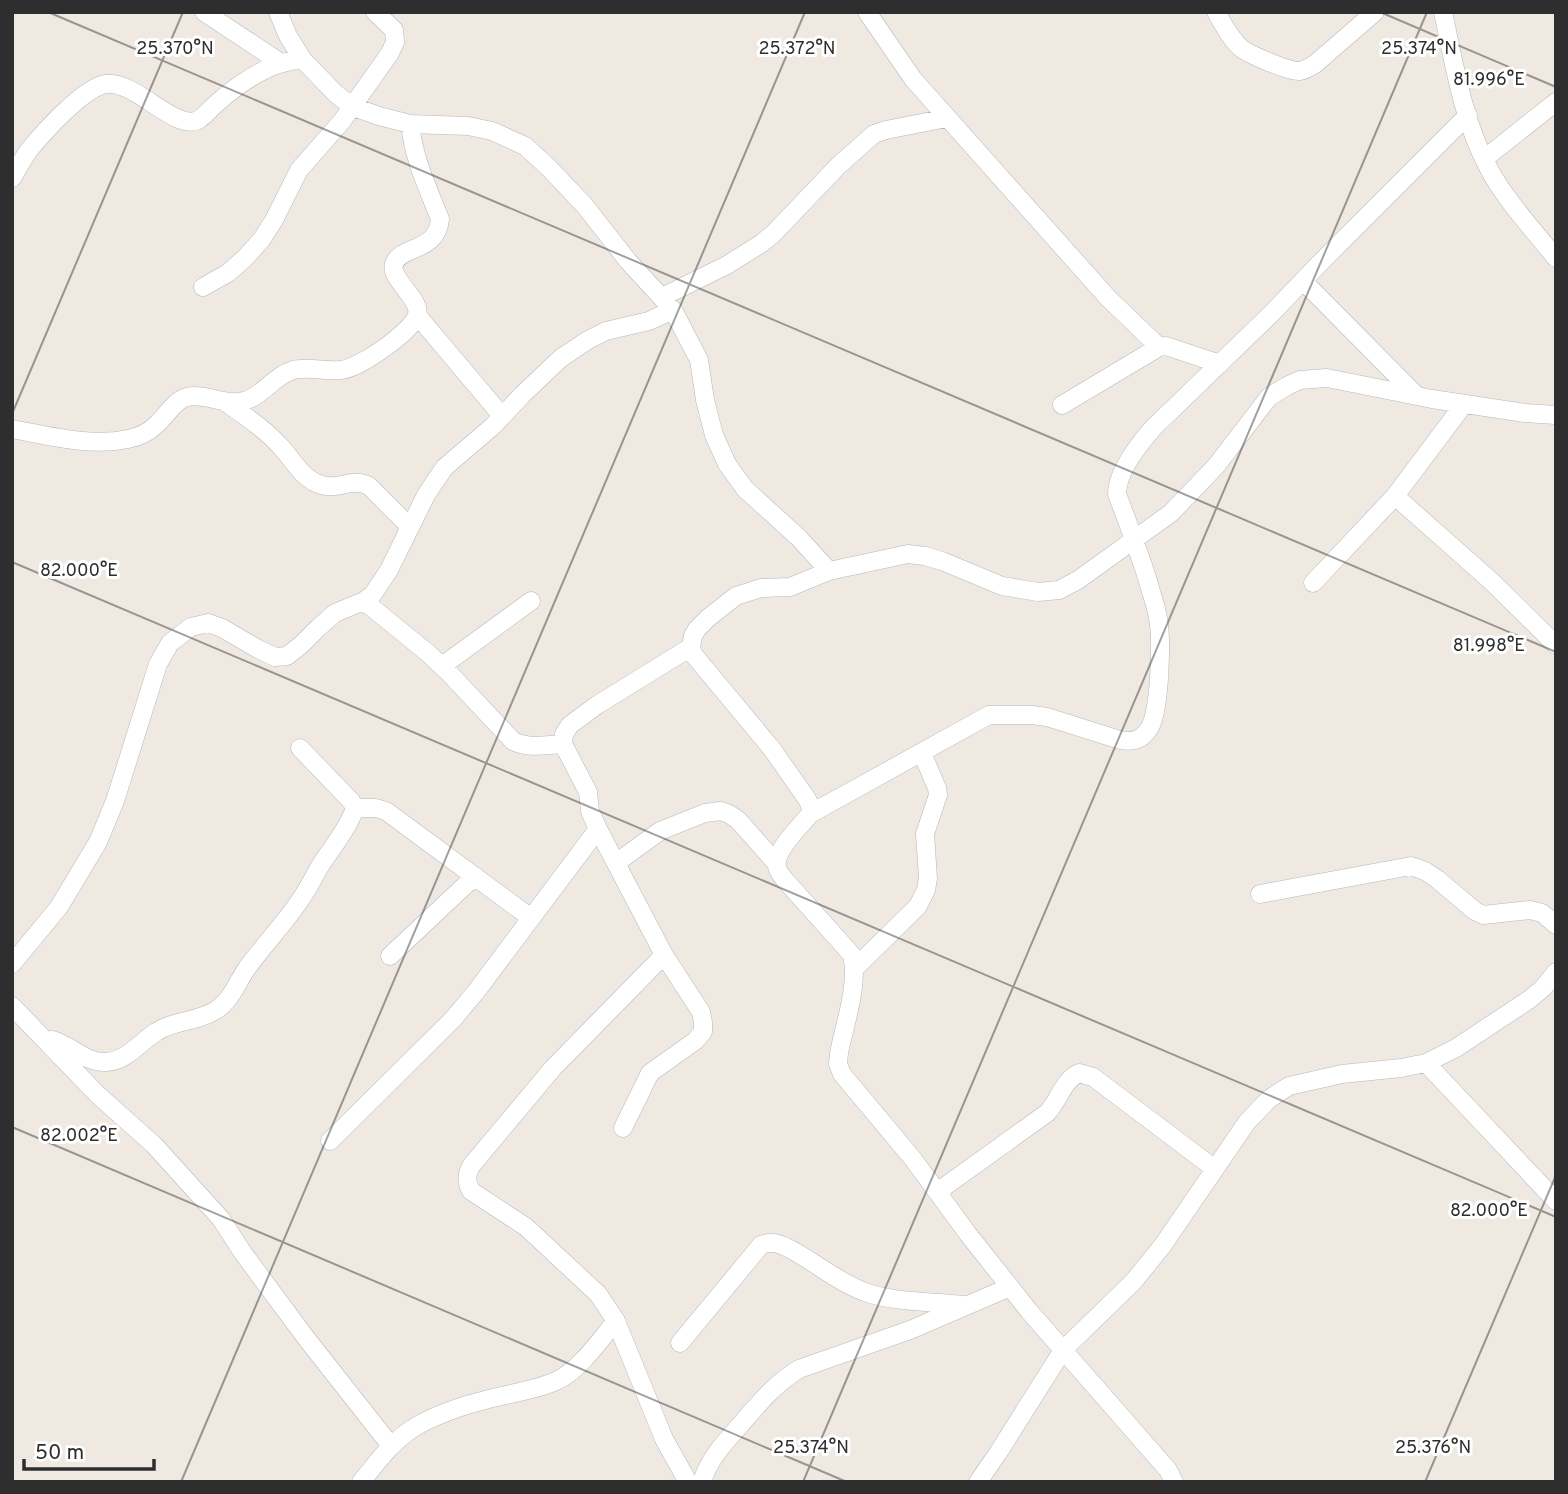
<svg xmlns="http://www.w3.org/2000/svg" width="1568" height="1494" font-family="Overpass,sans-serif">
<rect width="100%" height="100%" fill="#efe9e1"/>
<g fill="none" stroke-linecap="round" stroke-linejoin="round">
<defs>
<path id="minor" d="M204 12 281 63
M278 12 288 36 303 60 336 94 353 107 379 116 410 124 468 126 492 131 525 146 548 167 585 206 628 261 673 310 699 360 705 400 714 435 727 464 745 489 799 538 829 571
M867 12 913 79 1108 298 1159 347
M1216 12C1223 24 1231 40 1242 49 1251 55 1289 72 1300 71 1305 70 1310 67 1315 64L1375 12
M1443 12C1454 63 1463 121 1488 167 1503 197 1534 231 1556 258
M1484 159 1556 102
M12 178C18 169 23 158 29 150 43 133 84 87 106 84 135 80 176 132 198 120 205 116 211 108 218 102 241 82 272 60 303 60
M1303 281 1417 396
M203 287 228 273 245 258 262 239 274 220 299 170 342 121 390 53 395 42 394 30 375 12
M662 297 727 265 762 243 774 233 838 166 874 134 886 130 947 118
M417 315 502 416
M225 402C245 416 265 429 281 447 293 460 300 475 316 483 338 493 350 476 369 486L410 527
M1062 405 1159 347 1166 346 1220 364
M12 429C50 436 90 447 128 439 138 437 148 433 156 425 166 417 174 400 187 397 204 393 222 404 239 402 260 400 273 376 293 370 308 366 326 372 341 370 358 369 412 332 417 315 422 299 389 279 394 264 400 245 437 253 440 219 427 186 414 160 410 124
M1395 496 1491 581 1556 645
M1313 583 1395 496 1464 404
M364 601 429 654 451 675 513 741C528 749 546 745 563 744
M442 666 531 601
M355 808H376L386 811 531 918
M810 814 989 715H1032L1047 717 1120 740C1135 743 1144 739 1151 725 1160 705 1162 639 1158 618 1156 605 1151 593 1148 581 1139 552 1128 523 1117 494 1117 472 1139 444 1153 428L1269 316 1321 262 1468 115
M616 863 660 831 705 813 721 811 729 814 738 820 776 863
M1260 894 1411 866 1425 871 1437 879 1475 911 1483 915 1530 910 1542 913 1556 925
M664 955 553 1068 471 1166C466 1175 466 1182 471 1191L526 1227 598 1294 616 1321 664 1439 688 1482
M390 956 475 876
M12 964 59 907 98 842 115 801 158 664 170 643 191 627 208 623 222 628 258 649 275 657 287 656 301 645 318 628 335 613 364 601 373 594 389 570 426 495 438 477 445 467 493 426 522 395 561 358 588 340 606 331 649 321 673 310
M855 968 918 906 926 890 928 878 925 834 938 795 937 788 922 753
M12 1006 98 1095 154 1145 221 1219 243 1253 306 1338 391 1446
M52 1040C71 1045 85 1063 106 1062 127 1061 140 1042 156 1032 174 1020 198 1022 216 1010 231 1001 238 981 247 968 266 942 290 918 306 891 312 882 316 872 322 863 334 845 348 828 355 808L351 801 300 748
M1426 1063 1556 1201
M623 1128 650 1073 695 1041 703 1032V1022L701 1012 664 955 598 829 590 811 588 792 563 744 564 734 570 725 597 705 691 647
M330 1141 454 1018 478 989 598 829
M937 1192 1047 1113C1059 1101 1063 1080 1079 1073L1093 1077 1215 1169
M680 1343 761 1245C771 1241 778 1243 788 1248 814 1261 837 1282 865 1292 891 1302 936 1302 964 1305
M361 1482C376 1464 390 1444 409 1431 425 1419 458 1407 478 1402 503 1394 531 1392 556 1381 579 1371 600 1340 616 1321
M702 1482C709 1458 726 1441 742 1423 760 1402 776 1383 799 1369L910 1330 1010 1287
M978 1482 998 1453 1063 1350 1133 1282 1163 1245 1247 1122 1269 1099 1289 1086 1342 1074 1401 1068 1426 1063 1456 1048 1530 999 1543 988 1556 972
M1174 1482 1168 1470 1029 1311 968 1234 913 1159 842 1074 838 1064 839 1053C845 1022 859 985 852 955L785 880C782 876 777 871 777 866 774 850 801 826 810 814L811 807 807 799 772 749 693 654 691 647 693 636 697 629 708 618 736 596 761 588 790 587 829 571 908 554 925 556 942 561 1002 586 1038 592 1059 590 1078 580 1171 513 1216 466 1269 397 1287 386 1300 380 1327 378 1432 399 1525 413 1556 415"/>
</defs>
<use href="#minor" stroke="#b4b7c1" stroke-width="19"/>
<use href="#minor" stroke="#fff" stroke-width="18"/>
</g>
<path fill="none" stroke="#2e2e2e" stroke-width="2" stroke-opacity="0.45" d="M48 12 1556 652M1380 12 1556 87M12 414 183 12M12 562 1556 1217M12 1127 847 1482M181 1482 805 12M803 1482 1427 12M1425 1482 1556 1175"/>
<g font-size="18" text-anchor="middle" fill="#2e2e2e" stroke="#fff" stroke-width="6" stroke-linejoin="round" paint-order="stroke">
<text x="175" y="54">25.370°N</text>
<text x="797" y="54">25.372°N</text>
<text x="1419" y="54">25.374°N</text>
<text x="1489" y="85">81.996°E</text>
<text x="79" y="576">82.000°E</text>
<text x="1489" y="651">81.998°E</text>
<text x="79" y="1141">82.002°E</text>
<text x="1489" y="1216">82.000°E</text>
<text x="811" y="1453">25.374°N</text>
<text x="1433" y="1453">25.376°N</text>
</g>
<rect width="1568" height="1494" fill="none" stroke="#2e2e2e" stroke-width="28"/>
<path d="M24 1459v10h130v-10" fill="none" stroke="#2e2e2e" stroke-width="3.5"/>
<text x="35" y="1459" font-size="21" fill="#2e2e2e" stroke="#ffffff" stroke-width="5" paint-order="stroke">50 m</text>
</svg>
